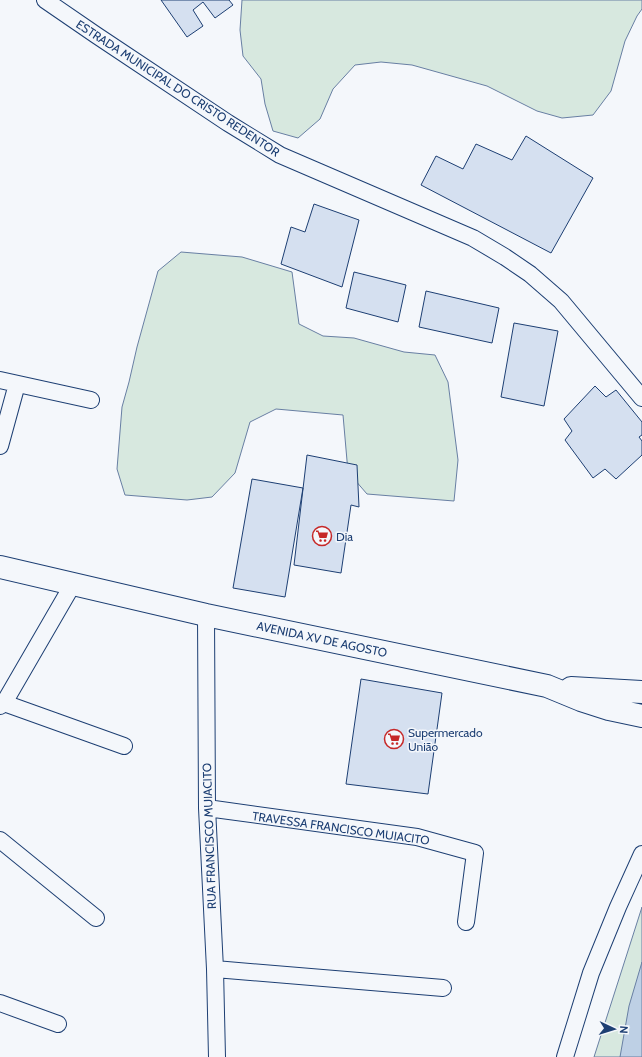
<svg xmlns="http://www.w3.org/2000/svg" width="642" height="1057" font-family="Cabin,sans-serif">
<rect width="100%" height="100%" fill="#f4f7fb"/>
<path fill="#d7e8df" stroke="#687fa3" d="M242 0H642V9L637 16 625 41 611 91 593 115 562 118 537 111 487 86 412 65 381 62 355 65 333 89 320 119 298 138 273 131 265 104 261 79 243 56 240 30Z
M181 252 242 257 292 272 299 324 323 336 354 338 404 352 435 355 448 382 458 460 454 501 367 494 348 472 343 415 276 409 250 422 235 473 212 497 187 500 125 495 117 469 122 407 129 382 137 347 158 271Z
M642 907V974L621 1057H594Z"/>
<path fill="#bed0e5" stroke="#687fa3" d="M642 962V1057H620L629 1006Z"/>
<path fill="#d5e0f0" stroke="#1d3f73" d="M161 0H229L233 5 215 18 203 2 193 10 203 26 187 37Z
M526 136 593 178 551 253 421 185 436 156 463 169 476 144 512 160Z
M314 204 359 220 342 287 281 264 291 227 305 232Z
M354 272 406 285 398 322 346 308Z
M426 291 499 308 492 343 419 327Z
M514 323 558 331 544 406 501 397Z
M595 386 606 397 616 390 642 422V435L639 437 642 441V455L616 479 605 469 593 478 565 440 572 431 564 419Z
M307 455 357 465 359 507 351 505 341 573 294 565Z
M252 479 303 488 285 597 233 588Z
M361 679 442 693 428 794 346 784Z"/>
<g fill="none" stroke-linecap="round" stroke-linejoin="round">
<defs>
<path id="street" d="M45 0 96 35 228 123 280 155 473 238 505 257 530 274 561 301 642 398
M0 380 91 400
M0 446 17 384
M206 615 207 808 215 969 217 1057
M4 703 124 746
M0 706 4 703 73 584
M207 808 417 837 475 853 466 922
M0 840 96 918
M215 969 443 988
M0 1003 58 1024
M565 1057 591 973 618 907 642 854"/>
<path id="secondary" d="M0 567 206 615 547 686 581 700 609 709 642 716
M571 688 642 692"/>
</defs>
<use href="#street" stroke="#1d3f73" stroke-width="18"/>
<use href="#secondary" stroke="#1d3f73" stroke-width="24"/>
<use href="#street" stroke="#f4f7fb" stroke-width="16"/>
<use href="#secondary" stroke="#f4f7fb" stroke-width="22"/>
</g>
<defs>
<symbol id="supermarket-ring" viewBox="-11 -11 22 22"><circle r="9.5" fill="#f4f7fb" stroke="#c62828" stroke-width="1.5"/><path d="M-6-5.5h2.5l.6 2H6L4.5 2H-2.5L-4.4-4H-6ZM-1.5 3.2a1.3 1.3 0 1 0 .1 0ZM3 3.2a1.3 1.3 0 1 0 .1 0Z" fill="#c62828"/></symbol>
</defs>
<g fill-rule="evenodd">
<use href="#supermarket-ring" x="311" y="525" width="22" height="22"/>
<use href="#supermarket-ring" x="383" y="728" width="22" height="22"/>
</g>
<g text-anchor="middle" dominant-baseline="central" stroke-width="3" stroke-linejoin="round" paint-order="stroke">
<g font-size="12" fill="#1d3f73" stroke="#f4f7fb">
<text transform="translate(178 88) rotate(33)">ESTRADA MUNICIPAL DO CRISTO REDENTOR</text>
<text transform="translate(322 639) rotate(12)">AVENIDA XV DE AGOSTO</text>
<text transform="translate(341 828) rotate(8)">TRAVESSA FRANCISCO MUIACITO</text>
<text transform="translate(209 836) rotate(-92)">RUA FRANCISCO MUIACITO</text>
</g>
<g font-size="12" fill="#1d3f73" stroke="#f4f7fb" text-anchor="start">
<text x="336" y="536">Dia</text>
<text x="408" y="732">Supermercado<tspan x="408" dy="14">União</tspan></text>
</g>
</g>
<g transform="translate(614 1029) rotate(94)" stroke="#f4f7fb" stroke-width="3" paint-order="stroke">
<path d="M0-3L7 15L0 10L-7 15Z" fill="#1d3f73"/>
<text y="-6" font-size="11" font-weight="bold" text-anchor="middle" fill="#1d3f73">N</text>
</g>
</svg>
